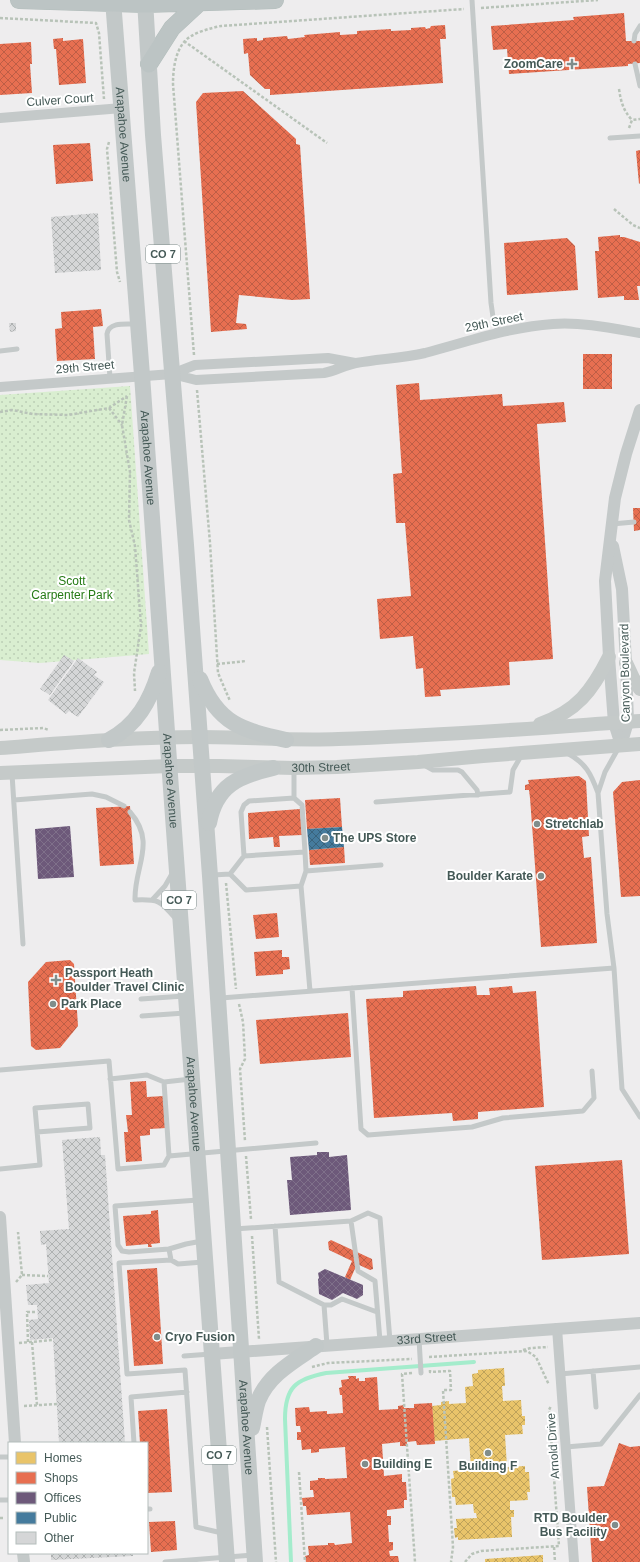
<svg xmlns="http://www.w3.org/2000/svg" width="640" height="1562" font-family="Helvetica,sans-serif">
<defs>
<pattern id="park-dots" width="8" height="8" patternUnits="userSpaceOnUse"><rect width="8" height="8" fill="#d9eed0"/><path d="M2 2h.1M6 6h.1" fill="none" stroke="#bbceb5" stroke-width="1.8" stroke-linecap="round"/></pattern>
<pattern id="homes-cross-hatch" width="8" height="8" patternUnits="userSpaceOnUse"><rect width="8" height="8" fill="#e9c46a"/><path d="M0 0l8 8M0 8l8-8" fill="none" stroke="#bea25a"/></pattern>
<pattern id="shops-cross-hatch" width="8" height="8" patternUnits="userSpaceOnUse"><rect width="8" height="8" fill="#e76f51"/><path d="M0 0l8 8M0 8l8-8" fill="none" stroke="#bd5e46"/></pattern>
<pattern id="offices-cross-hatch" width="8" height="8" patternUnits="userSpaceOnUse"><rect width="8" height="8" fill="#6d597a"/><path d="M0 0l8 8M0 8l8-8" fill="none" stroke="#7f708a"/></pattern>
<pattern id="public-cross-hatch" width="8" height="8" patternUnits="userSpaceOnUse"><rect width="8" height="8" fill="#457b9d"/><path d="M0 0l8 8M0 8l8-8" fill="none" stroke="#39637c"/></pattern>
<pattern id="building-cross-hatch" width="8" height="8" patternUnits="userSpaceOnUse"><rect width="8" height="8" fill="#d5d6d7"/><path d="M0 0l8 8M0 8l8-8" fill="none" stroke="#aeb1b1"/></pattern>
</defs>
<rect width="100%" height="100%" fill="#eeedee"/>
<path fill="url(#park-dots)" d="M130 386 149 654 40 663 0 660V395Z"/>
<path fill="url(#homes-cross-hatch)" d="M504 1368 505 1386H502L503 1401 521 1400 522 1416H525V1425H522L523 1434 505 1435 507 1467 525 1466V1472H529L530 1492H527L528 1500 510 1501V1510H514V1517H511L512 1537 458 1540V1537L455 1538 454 1528H457L456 1519 477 1518 476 1513H474L473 1504 456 1505 455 1497H452L451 1479 454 1478 453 1471 471 1469 469 1438 434 1441 432 1406 441 1405V1402L449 1401V1404L466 1403 465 1387 473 1386 472 1374 478 1373V1370Z
M543 1555V1562H485V1559Z"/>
<path fill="url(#shops-cross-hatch)" d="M624 13 626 41H640V63L628 64V66L509 74 507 49 493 50 491 26 574 20 573 17Z
M445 25 446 39H440L443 83 270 95V89H265L250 75 248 53 244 54 243 39 257 38V41L263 40V38L287 36 288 39 305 37 304 35 340 32V35L357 34V31L391 29V31L411 30V28L425 27 426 29 430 28 431 26Z
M63 38V41L83 39 86 83 59 85 56 49H54L53 39Z
M31 42 32 64H30L32 93 0 95V44Z
M243 91 296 139V144L300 145 310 299 292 300 239 295 236 323 246 324 247 329 211 332 196 102 203 93Z
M90 143 93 181 56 184 53 145Z
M640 150V183L639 184 636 151Z
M620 235V237H624L640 242V286H637L639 300H624V296L598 298 595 251H599L598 237Z
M567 238 575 246 578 290 507 295 504 243Z
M101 309 103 326 93 327 95 359 57 361 55 329 62 328 61 312Z
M583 354H612V389H583Z
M419 383 420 400 502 394 503 406 564 402 566 422 537 424 553 659 509 662 510 685 440 690 441 696 425 697 423 668 416 669 413 636 380 639 377 599 411 596 405 523H396L393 474 402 473 396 385Z
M633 508H640V530L634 531Z
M579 776 586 781 589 836 582 837 584 858 591 857 597 943 541 947 530 798 529 790H525V785L529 784 528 780Z
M640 780V896L621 897 613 792 622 782Z
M340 798 342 827 307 829 305 800Z
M130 806 134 864 100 866 96 808Z
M300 809 302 835 279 836 280 847H274L273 837 249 839 248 813Z
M344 847 345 863 310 865 309 850Z
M277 913 279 937 256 939 253 915Z
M282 950V957H289L290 969 283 970V974L256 976 254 952Z
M70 960 74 964 78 1026 60 1048 36 1050 31 1046 28 982 46 962Z
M476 986 477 995H490L489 988 501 987 512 986 513 993 536 991 544 1107 478 1112V1119L453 1121 452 1113 374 1118 366 999 403 997V991Z
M348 1013 351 1057 260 1064 256 1020Z
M146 1081 147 1097 164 1096 166 1128 150 1129V1135L140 1136 142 1161 126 1162 124 1132H128L126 1115H132L130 1082Z
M622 1160 629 1254 542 1260 535 1166Z
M158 1210 160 1243 151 1244 152 1247H148V1244L126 1246 123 1216 151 1214V1211Z
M331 1240 372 1259 373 1269 370 1270 357 1264 350 1280 345 1277 352 1261 329 1250 328 1242Z
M157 1268 163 1364 134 1366 127 1270Z
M348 1376H356V1379L359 1378V1381H365V1378L377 1377 379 1410 398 1409V1406L404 1405V1408H414V1404L432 1403 435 1444 417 1445 416 1441 407 1442V1446H400V1442L382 1444 384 1476 402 1474V1482H406L407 1500H404V1508L387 1510V1516H391V1525H388L389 1542H393V1550L389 1551 390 1556H398L399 1562H306L305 1556 309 1555 308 1546 328 1545V1543H334L335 1545 352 1543 350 1512 307 1515 306 1506H303L302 1498 314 1497 313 1490H310V1481L318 1480V1478H325V1479L347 1478 345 1447 319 1449V1452L311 1453V1449L302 1450 301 1440H297V1432H301L300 1426H296L295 1408 309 1407 310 1412 327 1411V1414L343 1413 342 1395H340L339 1388 342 1387 341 1380 349 1379Z
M167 1409 172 1492 147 1493V1443H140L138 1411Z
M619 1443 630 1447 640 1446V1562H592L587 1487 604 1486Z
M175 1521 177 1550 151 1552 149 1522Z"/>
<path fill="url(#offices-cross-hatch)" d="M70 826 74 877 38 879 35 829Z
M317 1152H329V1157L347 1155 351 1210 290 1215 287 1180H292L290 1157 317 1155Z
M325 1269 363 1285V1295L357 1299 343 1293 332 1300 319 1294 318 1279 319 1278 318 1273Z"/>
<path fill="url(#public-cross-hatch)" d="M342 827 344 847 309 850 307 829Z"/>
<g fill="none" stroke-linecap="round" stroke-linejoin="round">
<path stroke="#a4eccc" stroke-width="4" d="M291 1562 285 1419C285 1387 296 1379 326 1373L474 1362"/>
</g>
<path fill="url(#building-cross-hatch)" d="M98 213 101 270 55 273 51 217Z
M9 323H16V331L10 332Z
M64 655 74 661 50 695 40 689Z
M78 658 97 672 94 675 104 682 78 717 69 711 66 714 48 700Z
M100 1137 101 1155H105L125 1443H59L53 1338 30 1340 29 1320 38 1319 37 1305H28L26 1285 49 1283 46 1244 41 1245 40 1231 69 1229 62 1140Z
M51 1553H133V1556L51 1560Z"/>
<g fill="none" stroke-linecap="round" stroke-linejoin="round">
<defs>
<path id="trunk" d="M19 0 145 4 275 0
M149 64 172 28 199 3"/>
</defs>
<use href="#trunk" stroke="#b2bdbb" stroke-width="18"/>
<path stroke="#b8c3b8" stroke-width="2.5" stroke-dasharray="3 2" stroke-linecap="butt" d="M481 8 598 0
M0 18 96 23 99 33 104 99
M184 41 327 143
M619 89C621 102 623 110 632 120
M629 128 632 120 640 119
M109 142 107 149 117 272 120 282
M614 209 633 225 640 228
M194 355 173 84C173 70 175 53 184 42 191 33 211 28 221 26L464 9
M197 390 210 543 218 673 230 701
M127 396 122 425 130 472 129 520 135 546 141 626 134 673 135 691
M109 408 122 425
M0 412 12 410 33 414 68 415 109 408 127 396
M217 664 246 661
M0 730 43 728 49 730
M226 883 236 989
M239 1004 243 1022 245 1059 240 1069 245 1141
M246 1156 251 1219
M252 1236 259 1339
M22 1275 48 1276
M16 1282 22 1275 18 1232
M28 1342 27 1312H37
M32 1342 37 1405
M19 1343 53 1340
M523 1350 531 1348 548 1347
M429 1357 527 1351 536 1357 549 1385
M312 1367 328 1363 412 1359
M430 1370V1372L450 1371 451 1390H443L453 1547 451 1562
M412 1373 402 1374 415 1562
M24 1406 57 1404
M267 1427 276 1562
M299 1472 305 1562
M0 1518H5
M554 1547 555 1562
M465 1562 472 1554 481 1551 559 1546 549 1410 551 1406"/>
<path stroke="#c4c9c9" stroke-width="5" d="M472 0 491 303 493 317 499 333
M634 41 635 34 640 26
M635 64 640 86
M610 138 640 136
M0 351 17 349
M110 378 107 334C109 322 125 324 135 324
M612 524 634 522
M619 747 605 772 598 793 607 914 614 968 622 1089 640 1117
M567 753C586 763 591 774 598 793
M424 765 433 770H458L462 772 477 790 478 795
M12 774 23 944
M14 800 92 794 106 797 124 806
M376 802 510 792 513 770 521 756
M130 812C157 843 134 866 135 900 158 899 160 900 175 918
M305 852 306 871
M244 856 305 852 302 805 294 798V769
M230 874 246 890 301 886 310 991
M213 875 230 874 244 856 241 812 244 805 249 801 294 798
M301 886 306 871 381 865
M153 899 165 886 173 872
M352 988 361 1129 368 1135 472 1127 503 1118 583 1111 594 1098 592 1071
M221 998 614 968
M141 999 184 996
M142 1016 185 1013
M0 1070 109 1061 118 1169 164 1165 169 1156 164 1082 147 1075 110 1079
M164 1082 191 1079
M169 1156 316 1143
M0 1169 40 1165 35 1108 88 1104 90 1128 37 1132
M351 1221 358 1271 375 1281 380 1341
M275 1226 279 1282 324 1305 327 1345
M234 1229 351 1221 368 1213 380 1218 390 1341
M202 1241 186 1244 169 1249 171 1260 178 1264 203 1262
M169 1249 129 1252 122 1251 118 1245 115 1206 198 1200
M171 1260 119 1263 127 1374 185 1370 196 1527 222 1533
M324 1305H331L342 1299 377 1312
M419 1339 421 1373
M184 1356 211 1354
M593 1371 596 1407
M560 1374 640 1367
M134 1443 131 1397 187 1392
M566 1447 601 1444 640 1395
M0 1457H9
M0 1500H9
M147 1509H150
M165 1562 253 1555"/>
<path stroke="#c4c9c9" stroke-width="10" d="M0 118 122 108
M172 374 196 380 324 373C335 371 345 365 356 363 379 359 403 358 425 353 467 342 509 327 553 324 582 322 611 328 640 333
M0 387 172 374 195 365 328 358 355 363
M557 1328 574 1562"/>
<g stroke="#c4c9c9" stroke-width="12">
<path d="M613 546 622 589 626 663 628 722 621 745"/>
<path d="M621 745 614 723 609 657 605 581 615 498 626 454 640 410"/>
<path d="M0 1217 15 1443"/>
<path id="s1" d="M212 1354 640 1323"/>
<path d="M23 1553 24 1562"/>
</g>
<g stroke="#c5cac9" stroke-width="14">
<path d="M626 663 633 678 640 689"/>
<path d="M540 724C577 711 592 691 609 657"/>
<path d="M0 748C66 743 133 737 199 737 246 737 292 741 338 739 439 736 539 728 640 721"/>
<path id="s2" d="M0 773 169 766H219L294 768 337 767 418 762 483 756 640 744"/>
</g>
<g stroke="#c2c8c8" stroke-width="16">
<path id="s3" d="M113 0 142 375 171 789 227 1562"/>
<path id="s4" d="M145 0 153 135 186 545 210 876 255 1562"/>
<path d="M200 679C218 724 242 730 286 740"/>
<path d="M109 740C137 725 150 701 159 672"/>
<path d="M209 823C216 785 239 776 273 768"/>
<path d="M252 1428C254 1419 255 1410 258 1401 268 1375 294 1361 316 1346"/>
</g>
<use href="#trunk" stroke="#bcc4c4" stroke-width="17"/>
</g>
<g fill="#808d8b" stroke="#fff" stroke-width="1.5">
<path d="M570 58h4v4h4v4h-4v4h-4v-4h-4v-4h4z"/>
<circle cx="537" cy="824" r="4"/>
<circle cx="325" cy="838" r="4"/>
<circle cx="541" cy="876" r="4"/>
<path d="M54 974h4v4h4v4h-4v4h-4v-4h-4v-4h4z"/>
<circle cx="53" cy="1004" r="4"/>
<circle cx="157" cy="1337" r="4"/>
<circle cx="488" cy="1453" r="4"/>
<circle cx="365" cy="1464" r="4"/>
<circle cx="615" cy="1525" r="4"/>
</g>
<g text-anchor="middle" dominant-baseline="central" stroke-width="4" stroke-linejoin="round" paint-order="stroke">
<g fill="#fff" stroke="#7c8b89" stroke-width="1">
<rect x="146" y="245" width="34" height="18" rx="3"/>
<rect x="162" y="891" width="34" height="18" rx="3"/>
<rect x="202" y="1446" width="34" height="18" rx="3"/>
</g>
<g font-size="11" font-weight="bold" fill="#445956">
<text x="163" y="254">CO 7</text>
<text x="179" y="900">CO 7</text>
<text x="219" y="1455">CO 7</text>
</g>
<g font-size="12" font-weight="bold" fill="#445956" stroke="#fff" text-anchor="start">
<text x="563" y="64" text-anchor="end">ZoomCare</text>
<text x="545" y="824">Stretchlab</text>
<text x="333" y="838">The UPS Store</text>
<text x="533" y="876" text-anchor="end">Boulder Karate</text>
<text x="65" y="973">Passport Heath<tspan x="65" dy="14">Boulder Travel Clinic</tspan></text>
<text x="61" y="1004">Park Place</text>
<text x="165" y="1337">Cryo Fusion</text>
<text x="373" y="1464">Building E</text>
<text x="488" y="1466" text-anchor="middle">Building F</text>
<text x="607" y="1518" text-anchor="end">RTD Boulder<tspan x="607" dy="14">Bus Facility</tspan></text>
</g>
<g font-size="12" fill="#445956" stroke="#fff">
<text transform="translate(60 100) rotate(-4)">Culver Court</text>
<text stroke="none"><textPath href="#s3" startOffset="135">Arapahoe Avenue</textPath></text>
<text transform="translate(494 322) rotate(-12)">29th Street</text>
<text transform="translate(85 367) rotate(-5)">29th Street</text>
<text stroke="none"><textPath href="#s3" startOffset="459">Arapahoe Avenue</textPath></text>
<text transform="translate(625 673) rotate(-91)">Canyon Boulevard</text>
<text stroke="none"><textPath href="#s2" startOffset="321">30th Street</textPath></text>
<text stroke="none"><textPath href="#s3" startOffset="783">Arapahoe Avenue</textPath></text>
<text stroke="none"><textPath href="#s3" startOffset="1107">Arapahoe Avenue</textPath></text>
<text stroke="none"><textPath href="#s1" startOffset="215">33rd Street</textPath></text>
<text stroke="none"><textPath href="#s4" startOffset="1431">Arapahoe Avenue</textPath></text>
<text transform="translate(553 1446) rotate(-94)">Arnold Drive</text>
</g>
<g font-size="12" fill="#257a15" stroke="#fff">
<text x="72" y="581">Scott<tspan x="72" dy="14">Carpenter Park</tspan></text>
</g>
</g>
<rect x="8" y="1442" width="140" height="112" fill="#ffffff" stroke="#b4bdbb"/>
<rect x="16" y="1452" width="20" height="12" fill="#e9c46a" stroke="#b4bdbb"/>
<text x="44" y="1462" font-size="12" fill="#445956">Homes</text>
<rect x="16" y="1472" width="20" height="12" fill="#e76f51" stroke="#b4bdbb"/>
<text x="44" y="1482" font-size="12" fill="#445956">Shops</text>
<rect x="16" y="1492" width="20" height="12" fill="#6d597a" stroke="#b4bdbb"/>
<text x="44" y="1502" font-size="12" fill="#445956">Offices</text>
<rect x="16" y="1512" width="20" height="12" fill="#457b9d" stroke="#b4bdbb"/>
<text x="44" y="1522" font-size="12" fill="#445956">Public</text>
<rect x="16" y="1532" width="20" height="12" fill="#d5d6d7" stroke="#b4bdbb"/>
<text x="44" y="1542" font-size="12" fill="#445956">Other</text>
</svg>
